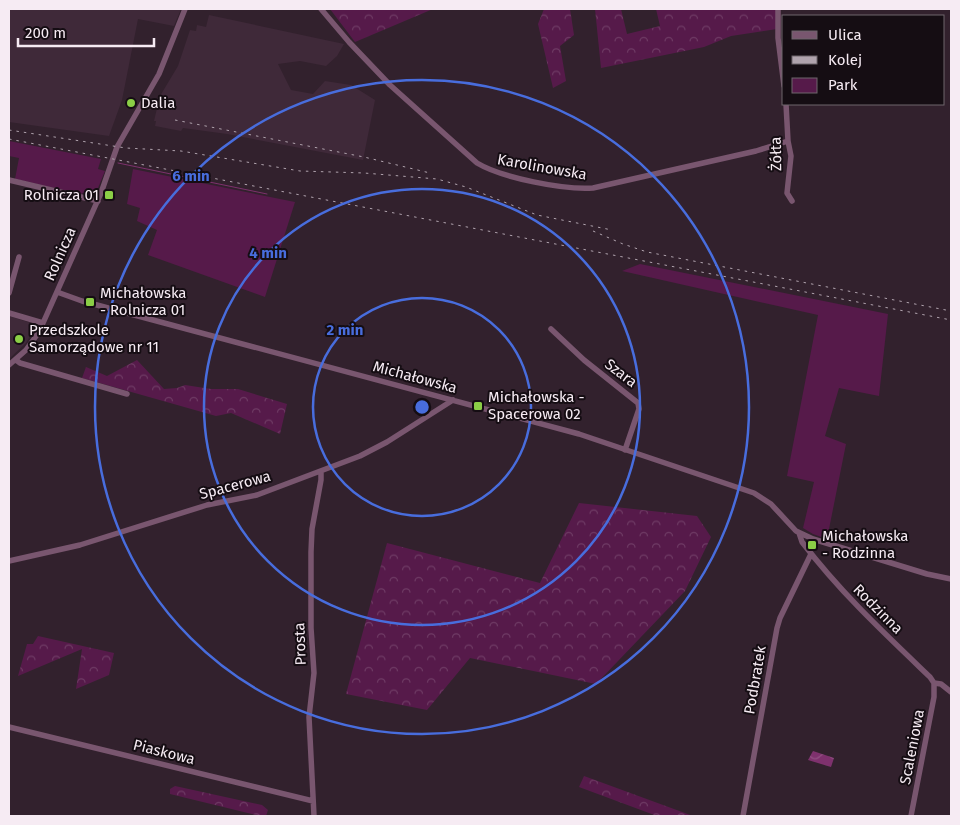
<svg xmlns="http://www.w3.org/2000/svg" width="960" height="825" font-family="'Fira Sans',sans-serif">
<defs>
<pattern id="forest-crowns" width="20" height="18" patternUnits="userSpaceOnUse" patternTransform="scale(1.25)"><rect width="20" height="18" fill="#561a4a"/><path d="M2 6a3 3 0 1 1 6 0M12 15a3 3 0 1 1 6 0" fill="none" stroke="#6f3b65"/></pattern>
<pattern id="water-waves" width="16" height="10" patternUnits="userSpaceOnUse" patternTransform="scale(1.25)"><rect width="16" height="10" fill="#7e316d"/><path d="M0 5q4-4 8 0t8 0" fill="none" stroke="#914f82"/></pattern>
</defs>
<rect width="100%" height="100%" fill="#32212d"/>
<path fill="#3f2939" d="M9 9H181L174 26 138 19 122 100 109 136 9 122Z
M209 15 344 44 337 56 326 66 300 61 278 64 291 90 313 94 325 81 351 85 375 100 363 160 227 134 183 128 181 131 155 126 156 121H154L160 96 178 66 190 30 196 31 197 25 206 27Z
M9 316 34 324 35 327 26 343 10 358Z"/>
<path fill="#561a4a" d="M9 141 101 159 98 169 105 171 96 193 93 195 83 193 81 194 15 179 19 158 9 156Z
M133 169 295 202 265 297 148 255 157 230 137 221 140 208 127 204Z
M640 264 888 314 879 396 839 388 825 436 846 444 827 539 813 534 803 528 814 482 787 476 818 315 622 271Z"/>
<path fill="url(#forest-crowns)" d="M330 9H433L355 42Z
M544 9H570L574 35 560 46 566 81 553 88 538 24Z
M595 9H621L627 34 660 26 656 9H776L777 29 731 36 704 47 601 68Z
M137 360 164 389 177 388 185 385 211 389H238L287 404 280 434 231 413 216 416 82 378 86 367 107 376Z
M579 503 697 516 711 537 685 591 596 684 470 658 427 710 346 694 387 543 540 583Z
M38 636 114 653 109 675 76 689 82 649 18 676 27 644H33Z
M584 776 693 816H657L579 787Z
M175 786 262 805 268 810 266 816H260L170 794V789Z"/>
<path fill="url(#water-waves)" d="M813 751 834 758 831 767 808 760Z"/>
<g fill="none" stroke-linecap="round" stroke-linejoin="round">
<path stroke="#7e316d" stroke-width="1" d="M118 163 267 194"/>
<path stroke="#79566f" stroke-width="5.5" d="M321 9 349 42 390 85 477 163C502 178 564 190 593 188L756 151 788 141
M778 9V38L784 86
M786 104 788 141 791 156 787 193 792 201
M9 180 98 201
M57 292 82 301 579 434 754 493 771 504 796 531 813 539 927 574 951 579
M9 293 19 257
M9 313 43 323
M551 329 584 360 638 403 639 409 625 450
M16 360 20 363 127 394
M9 365 26 350 39 332 101 193 117 147 159 74 185 9
M799 533 802 542C841 593 884 633 930 677L934 683 941 684 951 692
M9 561 80 545 207 505 257 495 360 456 387 442 453 400
M9 727 313 801
M314 816 309 717 314 673 311 628V552L312 529 321 480V472
M743 816 777 628 780 618 811 554
M911 816 934 697V683"/>
<path stroke="#b0a3ad" stroke-width="1" stroke-dasharray="2.5 5" stroke-linecap="butt" d="M175 120 364 157 430 173
M9 130 126 148 181 151 300 171 364 173 437 179 466 187 537 215 612 230
M9 139 951 320
M593 231 623 244 647 252 951 311"/>
</g>
<g fill="none" stroke="#486ddd" stroke-width="2.5">
<circle cx="422" cy="407" r="109"/>
<circle cx="422" cy="407" r="218"/>
<circle cx="422" cy="407" r="327"/>
</g>
<g fill="#8bce46" stroke="#150d13" stroke-width="2">
<circle cx="131" cy="103" r="5"/>
<rect x="104" y="190" width="10" height="10" rx="2.5"/>
<rect x="85" y="297" width="10" height="10" rx="2.5"/>
<circle cx="19" cy="339" r="5"/>
<rect x="473" y="401" width="10" height="10" rx="2.5"/>
<rect x="807" y="540" width="10" height="10" rx="2.5"/>
</g>
<g text-anchor="middle" dominant-baseline="central" stroke-width="4" stroke-linejoin="round" paint-order="stroke">
<g font-size="15" fill="#f6ebf3" stroke="#150d13" text-anchor="start">
<text x="141" y="103">Dalia</text>
<text x="99" y="195" text-anchor="end">Rolnicza 01</text>
<text x="100" y="293">Michałowska<tspan x="100" dy="17">- Rolnicza 01</tspan></text>
<text x="29" y="330">Przedszkole<tspan x="29" dy="17">Samorządowe nr 11</tspan></text>
<text x="488" y="397">Michałowska -<tspan x="488" dy="17">Spacerowa 02</tspan></text>
<text x="822" y="536">Michałowska<tspan x="822" dy="17">- Rodzinna</tspan></text>
</g>
<g font-size="15" fill="#f6ebf3" stroke="#150d13">
<text transform="translate(776 154) rotate(-91)">Żółta</text>
<text transform="translate(542 167) rotate(10)">Karolinowska</text>
<text transform="translate(60 254) rotate(-66)">Rolnicza</text>
<text transform="translate(621 373) rotate(37)">Szara</text>
<text transform="translate(415 377) rotate(15)">Michałowska</text>
<text transform="translate(235 485) rotate(-15)">Spacerowa</text>
<text transform="translate(878 609) rotate(45)">Rodzinna</text>
<text transform="translate(300 644) rotate(-92)">Prosta</text>
<text transform="translate(755 680) rotate(-80)">Podbratek</text>
<text transform="translate(912 747) rotate(-79)">Scaleniowa</text>
<text transform="translate(164 752) rotate(14)">Piaskowa</text>
</g>
</g>
<circle cx="422" cy="407" r="8" fill="#486ddd" stroke="#150d13" stroke-width="2.5"/>
<g font-size="15" text-anchor="middle" font-weight="bold" fill="#486ddd" stroke="#150d13" stroke-width="4" stroke-linejoin="round" paint-order="stroke">
<text x="191" y="181">6 min</text>
<text x="268" y="258">4 min</text>
<text x="345" y="335">2 min</text>
</g>
<rect width="960" height="825" fill="none" stroke="#f6ebf3" stroke-width="20"/>
<rect x="782" y="15" width="162" height="90" fill="#150d13" stroke="#6f666d"/>
<rect x="792" y="31" width="25" height="8" fill="#79566f" stroke="#6f666d"/>
<text x="828" y="40" font-size="15" fill="#f6ebf3">Ulica</text>
<rect x="792" y="56" width="25" height="8" fill="#b0a3ad" stroke="#6f666d"/>
<text x="828" y="65" font-size="15" fill="#f6ebf3">Kolej</text>
<rect x="792" y="78" width="25" height="15" fill="#561a4a" stroke="#6f666d"/>
<text x="828" y="90" font-size="15" fill="#f6ebf3">Park</text>
<path d="M18 38v8h136v-8" fill="none" stroke="#f6ebf3" stroke-width="2.5"/>
<text x="25" y="38" font-size="15" fill="#f6ebf3" stroke="#150d13" stroke-width="4" paint-order="stroke">200 m</text>
</svg>
